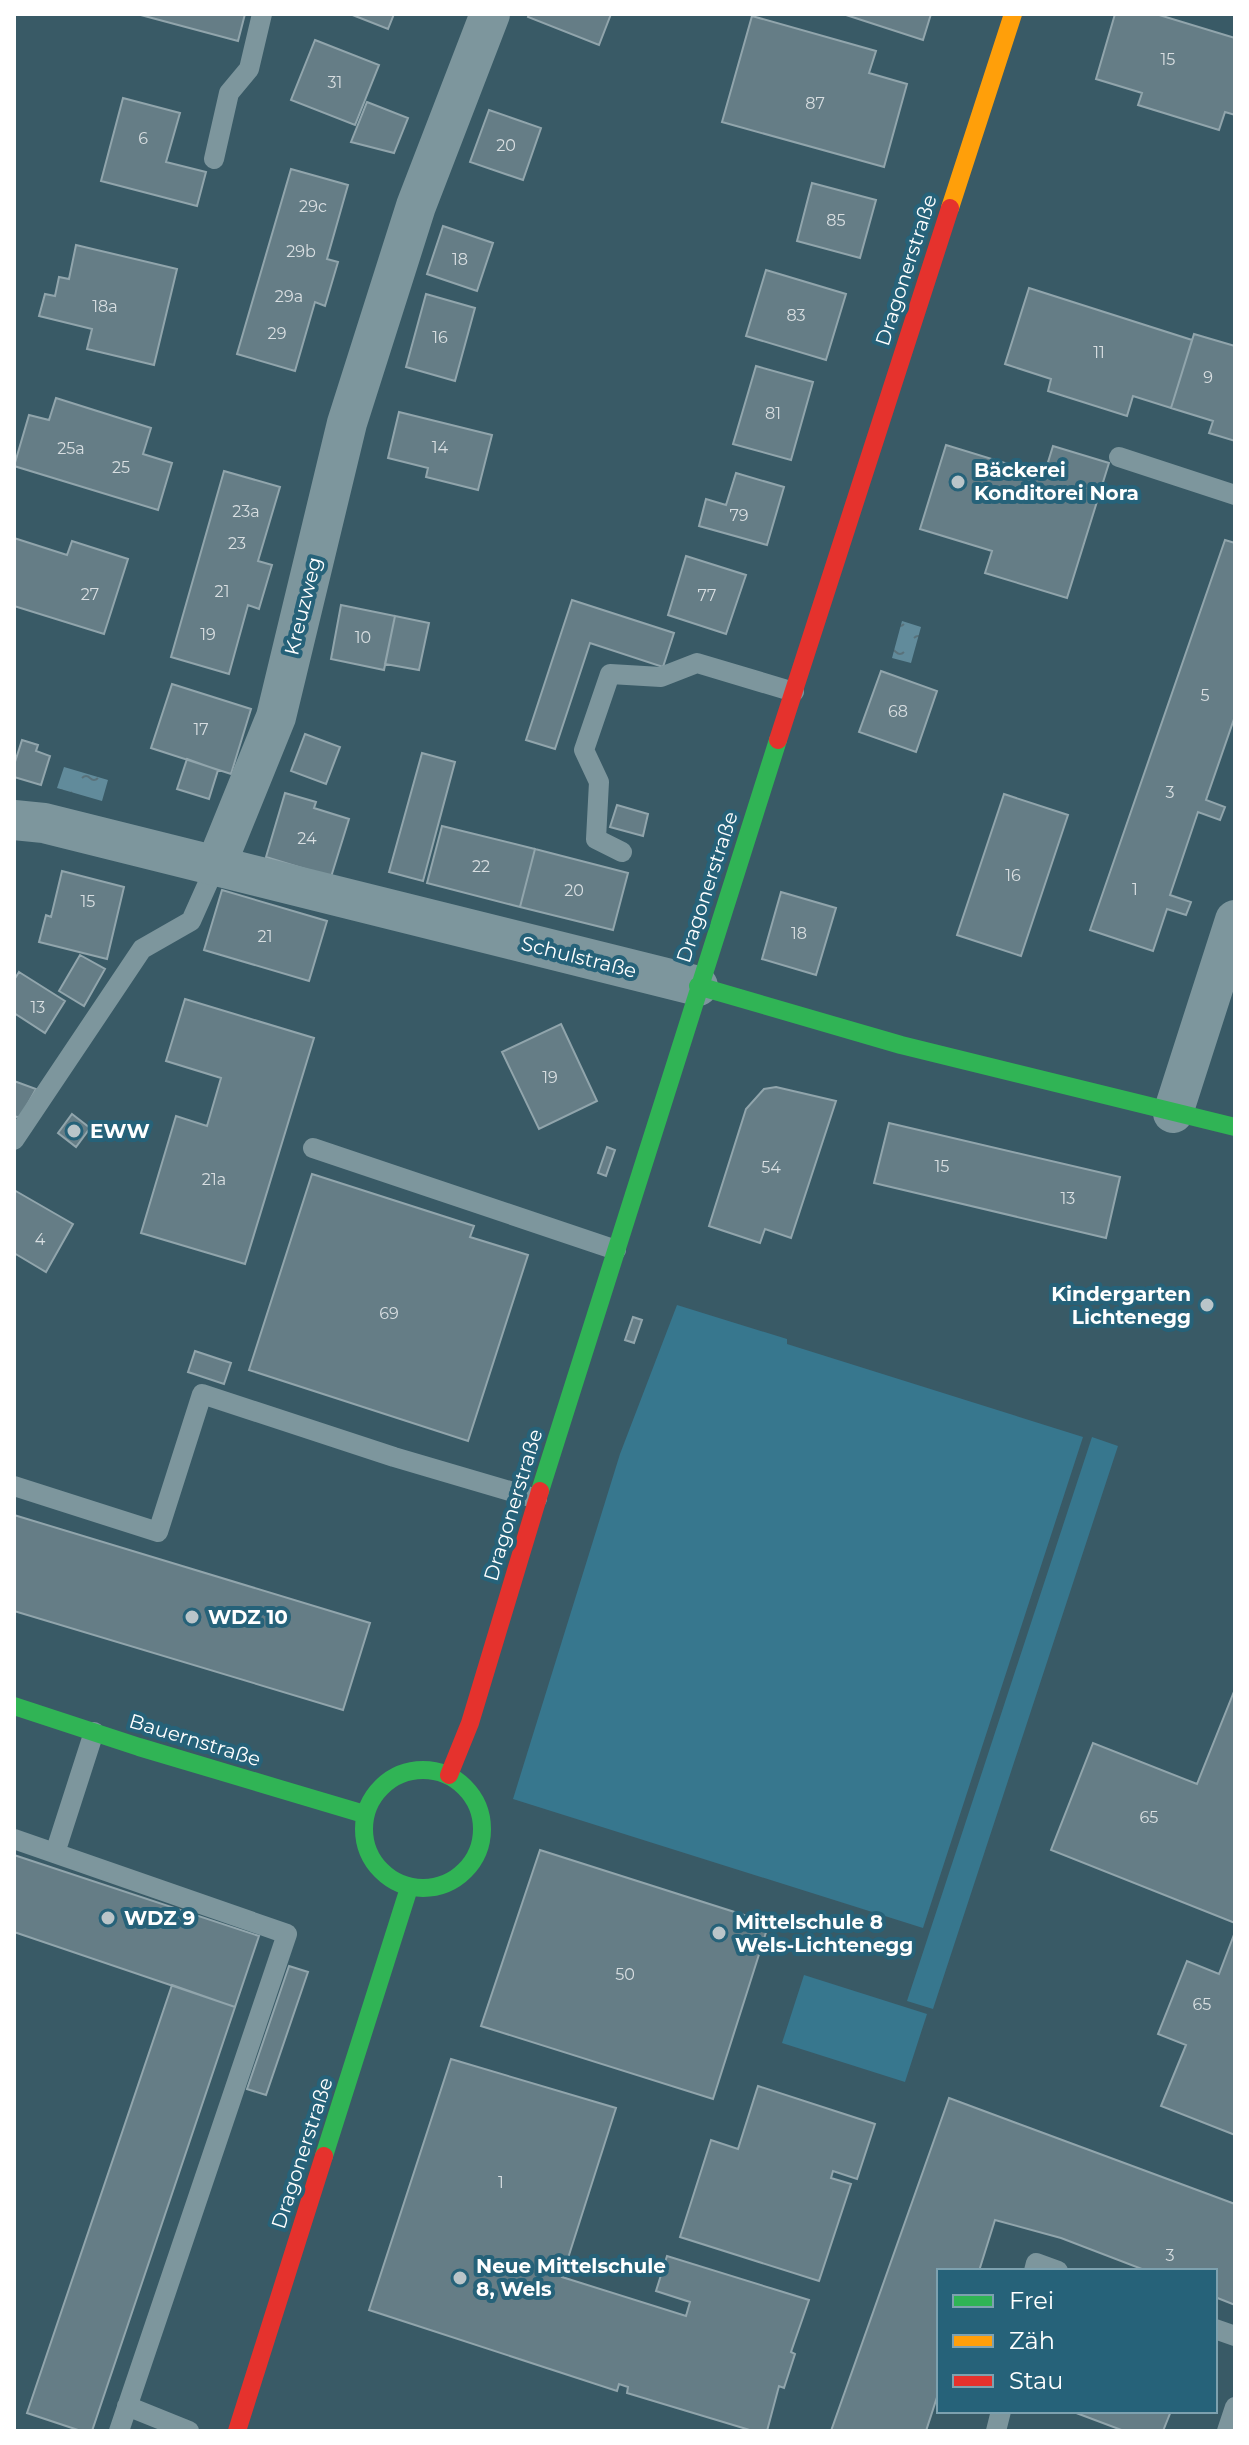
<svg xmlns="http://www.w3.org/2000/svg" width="1249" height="2445" font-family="Montserrat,sans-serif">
<defs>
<pattern id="water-ripples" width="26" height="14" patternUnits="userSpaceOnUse" patternTransform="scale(2)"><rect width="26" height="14" fill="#618b9b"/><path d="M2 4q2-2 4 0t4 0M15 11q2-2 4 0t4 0" fill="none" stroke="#59727b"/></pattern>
</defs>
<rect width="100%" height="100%" fill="#395a66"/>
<path fill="#37778e" d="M677 1305 787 1339V1344L1083 1437 923 1928 513 1799 620 1454Z
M1092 1437 1118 1446 933 2009 907 2001Z
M804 1975 927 2014 905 2082 782 2043Z"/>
<path fill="url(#water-ripples)" d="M902 621 921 627 911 663 892 658Z
M64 767 108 780 102 801 57 788Z"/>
<path fill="#657d86" stroke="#91a5ac" stroke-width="2" d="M137 14H245L238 41Z
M350 14H394L388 29Z
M529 14H611L599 45 528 17Z
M843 14H931L923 40Z
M1115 14H1156L1235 38V115L1225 112 1219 130 1138 105 1142 93 1096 79Z
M752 16 876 51 869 73 907 84 884 167 722 122Z
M315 40 379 65 355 125 291 100Z
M123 98 180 113 166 162 206 172 197 206 101 181Z
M367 102 408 118 394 153 351 142Z
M489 110 541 128 523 180 470 162Z
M291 169 348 185 327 259 338 262 325 306 315 302 295 371 237 354Z
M812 183 876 200 860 258 797 241Z
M443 226 493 243 477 291 427 274Z
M76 245 177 269 154 365 87 349 92 329 39 316 45 294 55 296 59 277 69 279Z
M766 270 846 294 826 360 746 336Z
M1029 288 1192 340 1171 408 1133 396 1127 416 1048 391 1051 379 1005 364Z
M426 294 475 308 455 381 406 367Z
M1194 334 1235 346V441L1209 433 1213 421 1171 408Z
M756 366 813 382 791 460 733 444Z
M56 398 151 428 143 454 172 463 158 510 14 466 29 415 49 420Z
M399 412 492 435 478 490 426 477 428 468 388 458Z
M946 445 1044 475 1053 446 1109 463 1067 598 985 573 992 551 920 529Z
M224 471 280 487 258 561 272 565 259 609 248 605 229 674 171 657Z
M736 473 784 487 767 545 699 526 706 499 726 505Z
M14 538 67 555 72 541 128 559 104 634 14 606Z
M1225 540 1235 543V716L1206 800 1225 807 1220 820 1198 812 1170 895 1191 902 1186 915 1167 909 1153 951 1090 930Z
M686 556 746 575 726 634 668 615Z
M572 600 674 633 663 667 590 643 555 749 526 740Z
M341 605 395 616 384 670 331 659Z
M395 616 429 623 419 670 385 664Z
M881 671 937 691 916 752 859 732Z
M172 684 251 709 231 774 151 748Z
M305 734 340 747 326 784 291 771Z
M22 740 38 745 36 751 50 756 41 785 14 777V765Z
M422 753 455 762 423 881 389 872Z
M187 759 218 770 209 799 177 789Z
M285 793 316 802 314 808 349 819 331 877 266 857Z
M1004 794 1068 815 1021 956 957 935Z
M617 805 648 814 643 836 610 827Z
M442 826 535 849 520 907 427 883Z
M535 849 628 873 613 930 520 907Z
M62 871 124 887 107 959 39 942 46 915 51 917Z
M222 890 327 921 309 981 204 950Z
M781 892 836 908 816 975 762 959Z
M80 955 105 969 84 1006 59 991Z
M19 972 65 1001 45 1033 14 1013V980Z
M185 999 314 1038 245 1264 141 1233 176 1116 207 1126 221 1078 166 1061Z
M561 1024 597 1101 539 1129 502 1052Z
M14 1081 36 1089 20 1118 14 1116Z
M776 1087 836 1101 791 1238 765 1229 760 1243 709 1226 746 1109 764 1089Z
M72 1114 90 1128 76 1147 58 1133Z
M889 1123 1120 1177 1106 1238 874 1183Z
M607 1147 615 1150 606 1176 598 1173Z
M312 1174 474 1226 470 1237 528 1255 468 1441 249 1370Z
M14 1190 73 1224 46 1272 14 1253Z
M633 1317 642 1320 634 1343 625 1340Z
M195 1351 231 1363 224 1384 188 1372Z
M14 1515 370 1623 343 1710 14 1611Z
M1235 1689V1923L1051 1850 1093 1743 1197 1784Z
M540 1850 769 1923 713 2099 481 2026Z
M14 1855 259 1936 235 2007 14 1932Z
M1235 1932V2135L1161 2106 1186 2045 1158 2034 1187 1961 1219 1974Z
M289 1966 308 1972 266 2095 247 2089Z
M172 1985 235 2007 92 2431H81L27 2413Z
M451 2059 616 2108 562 2277 686 2316 690 2302 656 2291 667 2256 809 2300 791 2352 795 2354 784 2388 779 2386 767 2431H753L627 2393 628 2387 619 2384 617 2391 369 2310Z
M758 2086 875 2124 857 2179 833 2171 831 2178 851 2184 819 2281 680 2237 711 2140 738 2149Z
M949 2098 1235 2204V2305L1215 2297V2271H1147L1061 2238 995 2220 979 2271H939V2391L926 2431H831Z
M1071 2411H1171L1163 2431H1124Z"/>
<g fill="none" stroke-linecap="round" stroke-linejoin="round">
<path stroke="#7d969d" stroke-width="20" d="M214 159 229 93 249 69 262 14
M1119 457 1235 495
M622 852 596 839 599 782 584 750 610 674 661 677 697 663 794 692
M14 1140 142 949 191 921 216 865
M313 1148 616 1250
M14 1486 158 1532 202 1394 394 1457 537 1499
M14 1839 287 1934 119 2431
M55 1853 94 1732
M1034 2271 1036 2263 1058 2271
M1215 2329 1235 2336
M127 2406 189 2431
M996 2431 1001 2411
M1227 2431 1235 2407"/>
<path stroke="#7d969d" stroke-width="40" d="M14 820 44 823 698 986
M216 865 276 717 347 423 416 206 490 14
M1173 1113 1235 920"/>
<path stroke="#30b455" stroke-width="18" d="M698 986 901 1045 1235 1127
M540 1491 778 740
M14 1706 139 1747 364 1814
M364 1829a59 59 0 1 1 118 0a59 59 0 1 1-118 0Z
M324 2156 409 1888"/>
<path stroke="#ff9f0a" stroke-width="18" d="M950 208 1013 14"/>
<path stroke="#e5322d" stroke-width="18" d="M778 740 950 208
M449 1775 470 1723 540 1491
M237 2431 324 2156"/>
</g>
<g fill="#bac5c9" stroke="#266279" stroke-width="3">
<circle cx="958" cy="482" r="8"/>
<circle cx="74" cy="1131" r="8"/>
<circle cx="1207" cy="1305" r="8"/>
<circle cx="192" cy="1617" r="8"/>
<circle cx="108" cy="1918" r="8"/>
<circle cx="719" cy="1933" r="8"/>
<circle cx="460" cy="2278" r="8"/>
</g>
<g text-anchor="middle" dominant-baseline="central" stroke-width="8" stroke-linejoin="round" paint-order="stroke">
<g font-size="16" fill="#d8dee1">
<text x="1168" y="59">15</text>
<text x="335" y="82">31</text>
<text x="815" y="103">87</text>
<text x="143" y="138">6</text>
<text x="506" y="145">20</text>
<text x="313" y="206">29c</text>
<text x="836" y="220">85</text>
<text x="301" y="251">29b</text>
<text x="460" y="259">18</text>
<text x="289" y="296">29a</text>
<text x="105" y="306">18a</text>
<text x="796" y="315">83</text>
<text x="277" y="333">29</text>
<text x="440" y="337">16</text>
<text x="1099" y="352">11</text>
<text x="1208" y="377">9</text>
<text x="773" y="413">81</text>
<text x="440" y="447">14</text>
<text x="71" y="448">25a</text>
<text x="121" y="467">25</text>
<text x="246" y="511">23a</text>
<text x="739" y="515">79</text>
<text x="237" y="543">23</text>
<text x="222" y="591">21</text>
<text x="90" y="594">27</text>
<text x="707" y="595">77</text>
<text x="208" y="634">19</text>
<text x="363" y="637">10</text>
<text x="1205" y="695">5</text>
<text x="898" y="711">68</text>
<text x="201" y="729">17</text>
<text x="1170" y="792">3</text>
<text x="307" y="838">24</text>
<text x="481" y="866">22</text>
<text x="1013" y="875">16</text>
<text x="1135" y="889">1</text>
<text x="574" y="890">20</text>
<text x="88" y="901">15</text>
<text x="799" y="933">18</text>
<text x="265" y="936">21</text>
<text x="38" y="1007">13</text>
<text x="550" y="1077">19</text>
<text x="942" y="1166">15</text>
<text x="771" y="1167">54</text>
<text x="214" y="1179">21a</text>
<text x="1068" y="1198">13</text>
<text x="40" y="1239">4</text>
<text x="389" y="1313">69</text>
<text x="1149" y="1817">65</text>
<text x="625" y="1974">50</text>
<text x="1202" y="2004">65</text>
<text x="501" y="2182">1</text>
<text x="1170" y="2255">3</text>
</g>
<g font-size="20" fill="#fff" stroke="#266279">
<text transform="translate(906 270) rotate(-72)">Dragonerstraße</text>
<text transform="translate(303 606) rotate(-76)">Kreuzweg</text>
<text transform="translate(707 887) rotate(-72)">Dragonerstraße</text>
<text transform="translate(579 957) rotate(14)">Schulstraße</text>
<text transform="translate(513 1505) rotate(-73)">Dragonerstraße</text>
<text transform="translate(195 1740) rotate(17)">Bauernstraße</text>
<text transform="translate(302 2153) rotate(-72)">Dragonerstraße</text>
</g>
<g font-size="20" font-weight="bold" fill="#fff" stroke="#266279" text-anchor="start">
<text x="974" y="470">Bäckerei<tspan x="974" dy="23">Konditorei Nora</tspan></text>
<text x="90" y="1131">EWW</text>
<text x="1191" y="1294" text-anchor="end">Kindergarten<tspan x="1191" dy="23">Lichtenegg</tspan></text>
<text x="208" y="1617">WDZ 10</text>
<text x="124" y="1918">WDZ 9</text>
<text x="735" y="1922">Mittelschule 8<tspan x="735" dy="23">Wels-Lichtenegg</tspan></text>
<text x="476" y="2266">Neue Mittelschule<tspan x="476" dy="23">8, Wels</tspan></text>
</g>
</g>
<rect width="1249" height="2445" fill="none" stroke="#ffffff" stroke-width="32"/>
<rect x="937" y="2269" width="280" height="144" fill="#266279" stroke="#7da1af" stroke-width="2"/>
<rect x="953" y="2295" width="40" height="12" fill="#30b455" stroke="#7da1af" stroke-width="2"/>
<text x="1009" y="2309" font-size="24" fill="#ffffff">Frei</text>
<rect x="953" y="2335" width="40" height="12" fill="#ff9f0a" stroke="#7da1af" stroke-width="2"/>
<text x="1009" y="2349" font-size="24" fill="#ffffff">Zäh</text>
<rect x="953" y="2375" width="40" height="12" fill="#e5322d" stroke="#7da1af" stroke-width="2"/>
<text x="1009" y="2389" font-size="24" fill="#ffffff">Stau</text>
</svg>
